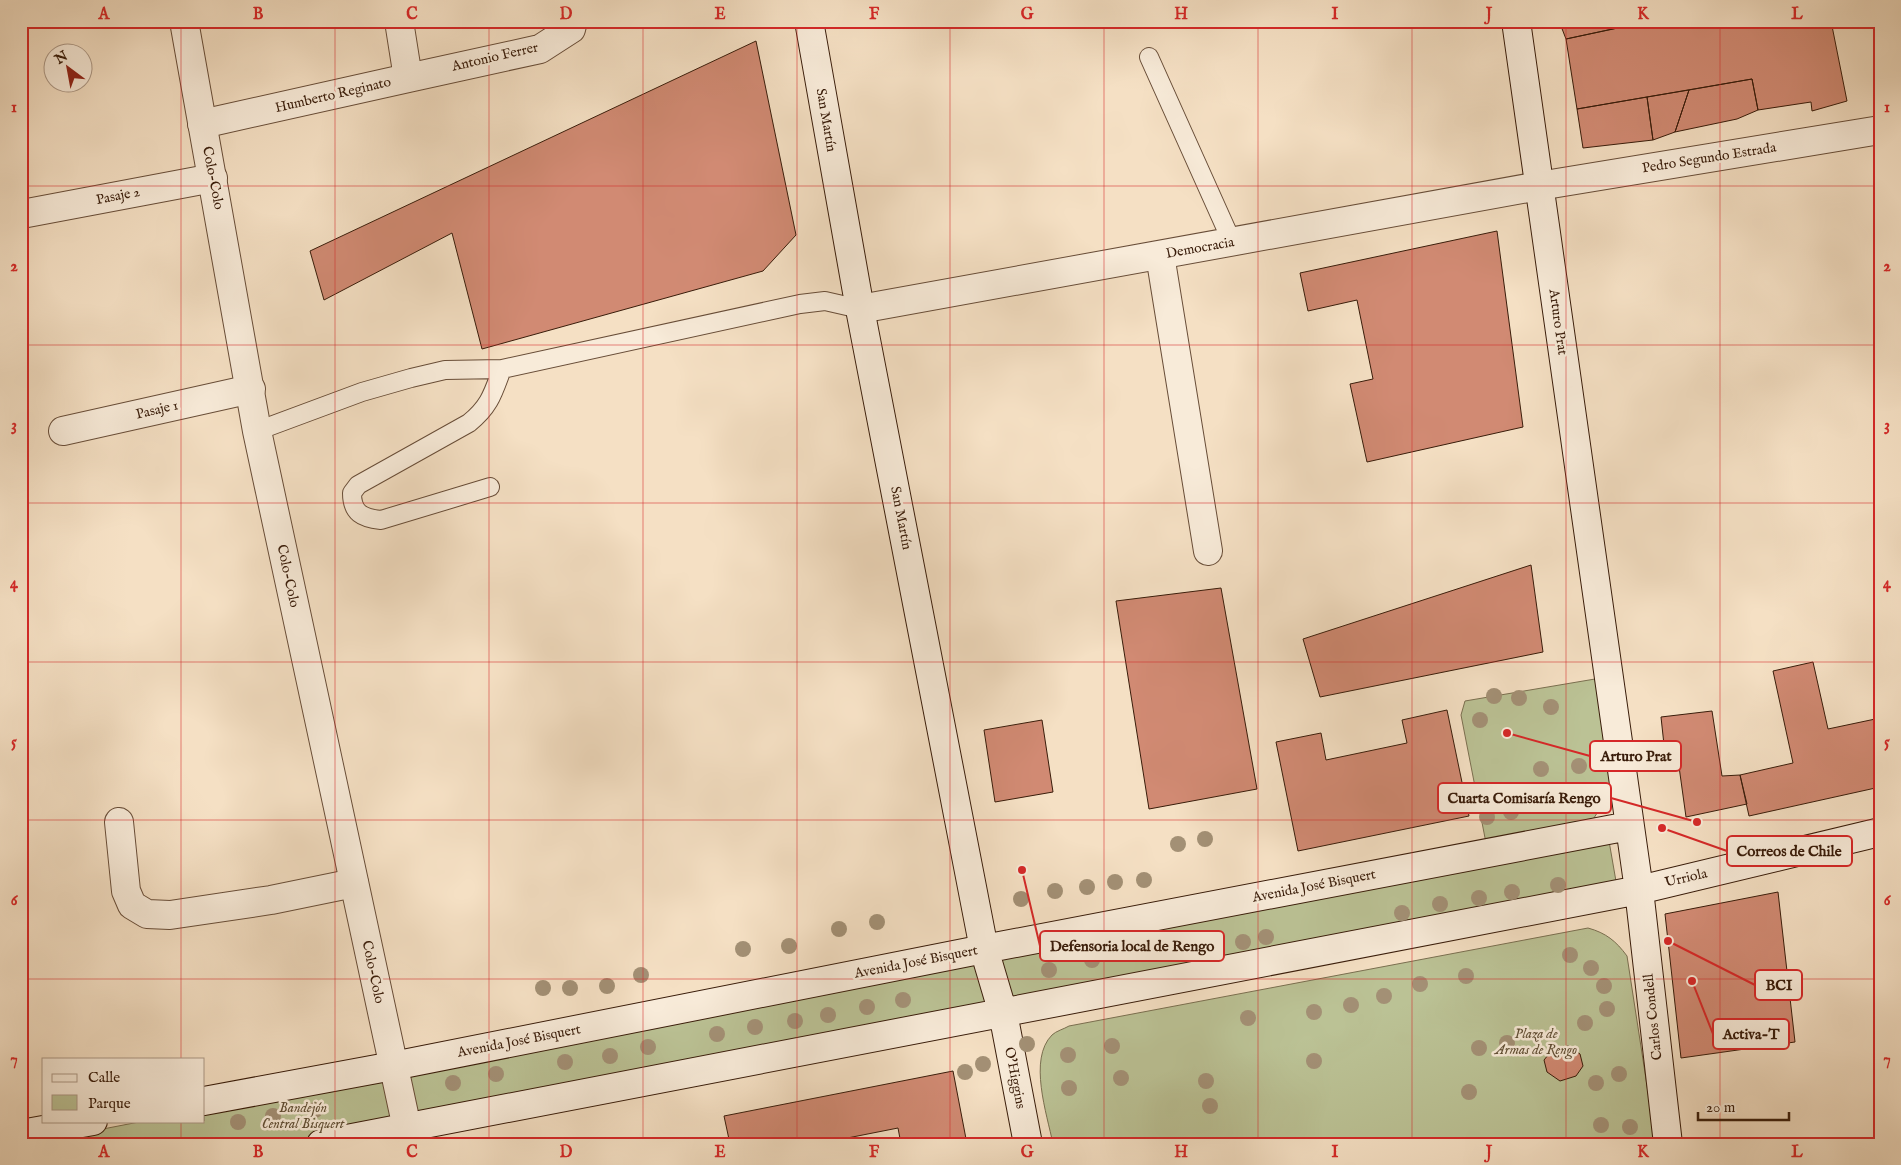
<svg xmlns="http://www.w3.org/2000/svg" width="1901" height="1165" font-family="'IM FELL English',serif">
<rect width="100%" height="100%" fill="#f5e0c4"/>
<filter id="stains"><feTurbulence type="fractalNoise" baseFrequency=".004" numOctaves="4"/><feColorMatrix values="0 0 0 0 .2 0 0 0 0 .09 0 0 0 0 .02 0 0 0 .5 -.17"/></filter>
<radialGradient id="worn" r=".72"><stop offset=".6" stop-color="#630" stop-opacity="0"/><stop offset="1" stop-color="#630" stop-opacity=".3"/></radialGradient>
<path fill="#bbc295" stroke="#7a6f50" d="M1595 679 1613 788 1592 821 1486 843 1461 715 1465 701Z
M1609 841 1617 887 287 1144H26L144 1121H204V1110Z
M1588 928C1606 933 1616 941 1627 956L1656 1144H1053C1047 1114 1028 1059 1052 1035 1056 1031 1064 1029 1069 1026Z"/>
<path fill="#d18a73" stroke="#391c0a" d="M1559 21H1616L1617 28 1566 39Z
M1651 21H1831L1847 101 1812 111 1811 102 1758 110 1752 79 1577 109 1566 39Z
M1873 21H1880V45L1877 41Z
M756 41 796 235 763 271 482 349 452 233 324 300 310 251Z
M1752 79 1758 110 1737 119 1675 132 1689 90Z
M1689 90 1675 132 1653 140 1647 97Z
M1647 97 1653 140 1583 148 1577 109Z
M1497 231 1523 427 1367 462 1350 384 1373 379 1357 300 1308 311 1300 273Z
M1531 565 1543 652 1320 697 1303 639Z
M1221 588 1257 789 1149 809 1116 601Z
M1813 662 1828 729 1880 718V787L1749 816 1740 775 1793 763 1773 671Z
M1447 710 1469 816 1298 851 1276 742 1321 733 1326 760 1407 743 1402 720Z
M1712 711 1722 776 1740 775 1747 804 1686 817 1677 752 1665 754 1661 717Z
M1042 720 1053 792 995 802 984 730Z
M1778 892 1795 1042 1681 1058 1665 914Z
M1569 1046 1580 1054 1583 1066 1576 1076 1560 1081 1547 1072 1544 1060 1553 1049Z
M953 1071 967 1144H901L898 1128 817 1144H730L724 1116Z"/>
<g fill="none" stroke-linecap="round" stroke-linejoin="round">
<defs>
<path id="service" d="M1149 57 1232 242
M257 431 362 392 411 378 445 370 502 369 800 304 825 301 860 309
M490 487 381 520C362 518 352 513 352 493L358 485 469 423C490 406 493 393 502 369"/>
<path id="minor" d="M408 78 540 49 571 29 573 21
M202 124 408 78 399 21
M22 214 213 178
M1160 255 1208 551
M860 309 1539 186 1880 130
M63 431 251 389
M119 822 126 891 132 905 147 914 170 915 271 900 354 883"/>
<path id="tertiary" d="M184 21 257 431 407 1128"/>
<path id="secondary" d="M809 21 860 309 984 949 1003 1013 1028 1144
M1516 21 1639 890 1668 1144
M204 1101 393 1066 984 949 1629 826
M21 1134 93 1121
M321 1144 1639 890 1880 832"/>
</defs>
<use href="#service" stroke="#684d38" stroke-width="20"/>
<use href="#minor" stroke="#684d38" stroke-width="30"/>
<use href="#tertiary" stroke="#684d38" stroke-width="30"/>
<use href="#secondary" stroke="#391c0a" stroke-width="30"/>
<use href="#service" stroke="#f8ebd9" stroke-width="18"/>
<use href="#minor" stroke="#f8ebd9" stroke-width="28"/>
<use href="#tertiary" stroke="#f8ebd9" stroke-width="28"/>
<use href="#secondary" stroke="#f8ebd9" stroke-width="28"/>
</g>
<g fill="#a39075">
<circle cx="1494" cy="696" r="8"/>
<circle cx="1519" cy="698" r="8"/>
<circle cx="1551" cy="707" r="8"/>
<circle cx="1480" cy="720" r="8"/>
<circle cx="1579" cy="766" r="8"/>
<circle cx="1541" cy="769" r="8"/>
<circle cx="1511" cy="812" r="8"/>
<circle cx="1487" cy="817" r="8"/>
<circle cx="1205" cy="839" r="8"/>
<circle cx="1178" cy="844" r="8"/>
<circle cx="1144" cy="880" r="8"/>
<circle cx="1115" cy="882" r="8"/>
<circle cx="1558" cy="885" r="8"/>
<circle cx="1087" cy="887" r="8"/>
<circle cx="1055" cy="891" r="8"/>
<circle cx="1512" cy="892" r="8"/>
<circle cx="1479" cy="898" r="8"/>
<circle cx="1021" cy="899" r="8"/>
<circle cx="1440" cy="904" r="8"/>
<circle cx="1402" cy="913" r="8"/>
<circle cx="877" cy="922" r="8"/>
<circle cx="839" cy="929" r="8"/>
<circle cx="1266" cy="937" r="8"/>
<circle cx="1243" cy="942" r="8"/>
<circle cx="789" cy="946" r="8"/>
<circle cx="743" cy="949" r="8"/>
<circle cx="1570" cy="955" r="8"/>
<circle cx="1092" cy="960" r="8"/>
<circle cx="1591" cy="968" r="8"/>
<circle cx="1049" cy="970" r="8"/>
<circle cx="641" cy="975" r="8"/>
<circle cx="1466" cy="976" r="8"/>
<circle cx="1420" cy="984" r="8"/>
<circle cx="607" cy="986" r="8"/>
<circle cx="1604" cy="986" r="8"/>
<circle cx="543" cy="988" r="8"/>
<circle cx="570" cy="988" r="8"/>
<circle cx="1384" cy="996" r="8"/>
<circle cx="903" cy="1000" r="8"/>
<circle cx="1351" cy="1005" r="8"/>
<circle cx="867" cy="1007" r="8"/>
<circle cx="1607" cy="1009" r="8"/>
<circle cx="1314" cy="1012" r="8"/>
<circle cx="828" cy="1015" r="8"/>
<circle cx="1248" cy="1018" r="8"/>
<circle cx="795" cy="1021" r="8"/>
<circle cx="1585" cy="1023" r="8"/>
<circle cx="755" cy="1027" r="8"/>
<circle cx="717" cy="1034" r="8"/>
<circle cx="1507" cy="1043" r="8"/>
<circle cx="1027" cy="1044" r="8"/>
<circle cx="1112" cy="1046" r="8"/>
<circle cx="648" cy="1047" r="8"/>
<circle cx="1479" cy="1048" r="8"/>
<circle cx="1068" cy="1055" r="8"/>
<circle cx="610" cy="1056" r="8"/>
<circle cx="1314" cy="1061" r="8"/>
<circle cx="565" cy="1062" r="8"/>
<circle cx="983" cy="1064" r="8"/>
<circle cx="965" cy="1072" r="8"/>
<circle cx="496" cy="1074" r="8"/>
<circle cx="1619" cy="1074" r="8"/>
<circle cx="1121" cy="1078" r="8"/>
<circle cx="1206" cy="1081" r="8"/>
<circle cx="453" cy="1083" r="8"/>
<circle cx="1596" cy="1083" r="8"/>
<circle cx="1069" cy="1088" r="8"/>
<circle cx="1469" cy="1092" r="8"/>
<circle cx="1210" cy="1106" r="8"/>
<circle cx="315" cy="1110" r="8"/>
<circle cx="273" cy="1116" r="8"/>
<circle cx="238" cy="1122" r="8"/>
<circle cx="1601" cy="1125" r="8"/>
<circle cx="1630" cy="1127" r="8"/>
</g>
<path fill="none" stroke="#d62828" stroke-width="1" stroke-opacity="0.55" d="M181 21V1059M335 21V1144M489 21V1144M643 21V1144M797 21V1144M950 21V1144M1104 21V1144M1258 21V1144M1412 21V1144M1566 21V1144M1720 21V1144M21 186H1880M21 345H1880M21 503H1880M21 662H1880M21 820H1880M21 979H1880M181 1121V1144"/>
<g text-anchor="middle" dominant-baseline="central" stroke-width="5" stroke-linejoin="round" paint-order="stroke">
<g font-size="14" fill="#391c0a" stroke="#f8ebd9">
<text transform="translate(495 57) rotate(-13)">Antonio Ferrer</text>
<text transform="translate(333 95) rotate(-13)">Humberto Reginato</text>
<text transform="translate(826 120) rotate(80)">San Martín</text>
<text transform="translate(1709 158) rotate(-9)">Pedro Segundo Estrada</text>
<text transform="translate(213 178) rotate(79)">Colo-Colo</text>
<text transform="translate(118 196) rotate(-11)">Pasaje 2</text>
<text transform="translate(1200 248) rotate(-10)">Democracia</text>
<text transform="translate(1558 322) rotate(82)">Arturo Prat</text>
<text transform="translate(157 410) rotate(-13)">Pasaje 1</text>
<text transform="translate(901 518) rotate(79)">San Martín</text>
<text transform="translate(288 576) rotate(78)">Colo-Colo</text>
<text transform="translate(1686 878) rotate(-13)">Urriola</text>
<text transform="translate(1314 886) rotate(-11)">Avenida José Bisquert</text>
<text transform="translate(916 962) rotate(-11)">Avenida José Bisquert</text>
<text transform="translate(373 972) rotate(78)">Colo-Colo</text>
<text transform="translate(1653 1017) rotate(-96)">Carlos Condell</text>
<text transform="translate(519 1041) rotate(-11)">Avenida José Bisquert</text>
<text transform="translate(1015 1078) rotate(79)">O'Higgins</text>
</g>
<g font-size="14" font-style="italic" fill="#604e34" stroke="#f8ebd9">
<text x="1536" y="1034">Plaza de<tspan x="1536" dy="16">Armas de Rengo</tspan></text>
<text x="303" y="1108">Bandejón<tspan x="303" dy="16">Central Bisquert</tspan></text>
</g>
</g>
<path fill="none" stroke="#d62828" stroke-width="2" d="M1507 733L1590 756M1697 822L1611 798M1662 828L1727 851M1022 870L1040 946M1668 941L1755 985M1692 981L1713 1034"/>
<g fill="#d62828" stroke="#f8ebd9" stroke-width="2">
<circle cx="1507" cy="733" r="5"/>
<circle cx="1697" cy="822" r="5"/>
<circle cx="1662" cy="828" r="5"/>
<circle cx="1022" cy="870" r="5"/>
<circle cx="1668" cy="941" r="5"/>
<circle cx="1692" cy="981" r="5"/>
</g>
<g fill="#f8ebd9" stroke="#d62828" stroke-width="2">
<rect x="1590" y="741" width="91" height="30" rx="5"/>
<rect x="1438" y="783" width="173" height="30" rx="5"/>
<rect x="1727" y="836" width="125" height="30" rx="5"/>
<rect x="1040" y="931" width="184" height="30" rx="5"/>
<rect x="1755" y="970" width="47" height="30" rx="5"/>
<rect x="1713" y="1019" width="76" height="30" rx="5"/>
</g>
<g font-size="15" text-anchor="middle" font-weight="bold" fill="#391c0a">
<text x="1636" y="761">Arturo Prat</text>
<text x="1524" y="803">Cuarta Comisaría Rengo</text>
<text x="1789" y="856">Correos de Chile</text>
<text x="1132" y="951">Defensoria local de Rengo</text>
<text x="1779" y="990">BCI</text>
<text x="1751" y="1039">Activa-T</text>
</g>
<rect width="1901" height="1165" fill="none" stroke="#f5e0c4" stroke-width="55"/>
<rect x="42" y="1058" width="162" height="65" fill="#f8ebd9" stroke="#ac9886"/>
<rect x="52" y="1074" width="25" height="8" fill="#f8ebd9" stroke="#ac9886"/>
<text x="88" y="1082" font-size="15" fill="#391c0a">Calle</text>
<rect x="52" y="1095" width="25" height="15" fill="#bbc295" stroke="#ac9886"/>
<text x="88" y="1108" font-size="15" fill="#391c0a">Parque</text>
<g transform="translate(68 68) rotate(328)"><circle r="24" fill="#f8ebd9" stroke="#ac9886"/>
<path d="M0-4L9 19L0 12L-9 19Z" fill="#8f2418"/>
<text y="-8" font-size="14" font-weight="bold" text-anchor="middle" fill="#391c0a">N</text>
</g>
<path d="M1698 1112v8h91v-8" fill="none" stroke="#391c0a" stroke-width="2.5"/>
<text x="1706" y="1112" font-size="15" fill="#391c0a" stroke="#f8ebd9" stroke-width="4" paint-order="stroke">20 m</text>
<rect x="28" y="28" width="1846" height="1110" fill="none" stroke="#d62828" stroke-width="2"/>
<g font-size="16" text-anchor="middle" font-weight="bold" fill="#d62828">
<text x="104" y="19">A</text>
<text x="258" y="19">B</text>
<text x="412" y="19">C</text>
<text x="566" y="19">D</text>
<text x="720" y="19">E</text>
<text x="874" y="19">F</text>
<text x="1027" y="19">G</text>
<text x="1181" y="19">H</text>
<text x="1335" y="19">I</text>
<text x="1489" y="19">J</text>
<text x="1643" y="19">K</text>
<text x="1797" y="19">L</text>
<text x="14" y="112">1</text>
<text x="1887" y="112">1</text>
<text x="14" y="271">2</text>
<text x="1887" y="271">2</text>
<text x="14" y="430">3</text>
<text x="1887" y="430">3</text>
<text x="14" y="588">4</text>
<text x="1887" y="588">4</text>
<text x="14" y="747">5</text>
<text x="1887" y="747">5</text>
<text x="14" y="905">6</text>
<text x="1887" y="905">6</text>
<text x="14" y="1064">7</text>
<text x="1887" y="1064">7</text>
<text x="104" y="1157">A</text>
<text x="258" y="1157">B</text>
<text x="412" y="1157">C</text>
<text x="566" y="1157">D</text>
<text x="720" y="1157">E</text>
<text x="874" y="1157">F</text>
<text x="1027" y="1157">G</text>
<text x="1181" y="1157">H</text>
<text x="1335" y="1157">I</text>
<text x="1489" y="1157">J</text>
<text x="1643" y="1157">K</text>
<text x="1797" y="1157">L</text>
</g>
<rect width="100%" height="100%" filter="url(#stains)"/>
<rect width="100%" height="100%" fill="url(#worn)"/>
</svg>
